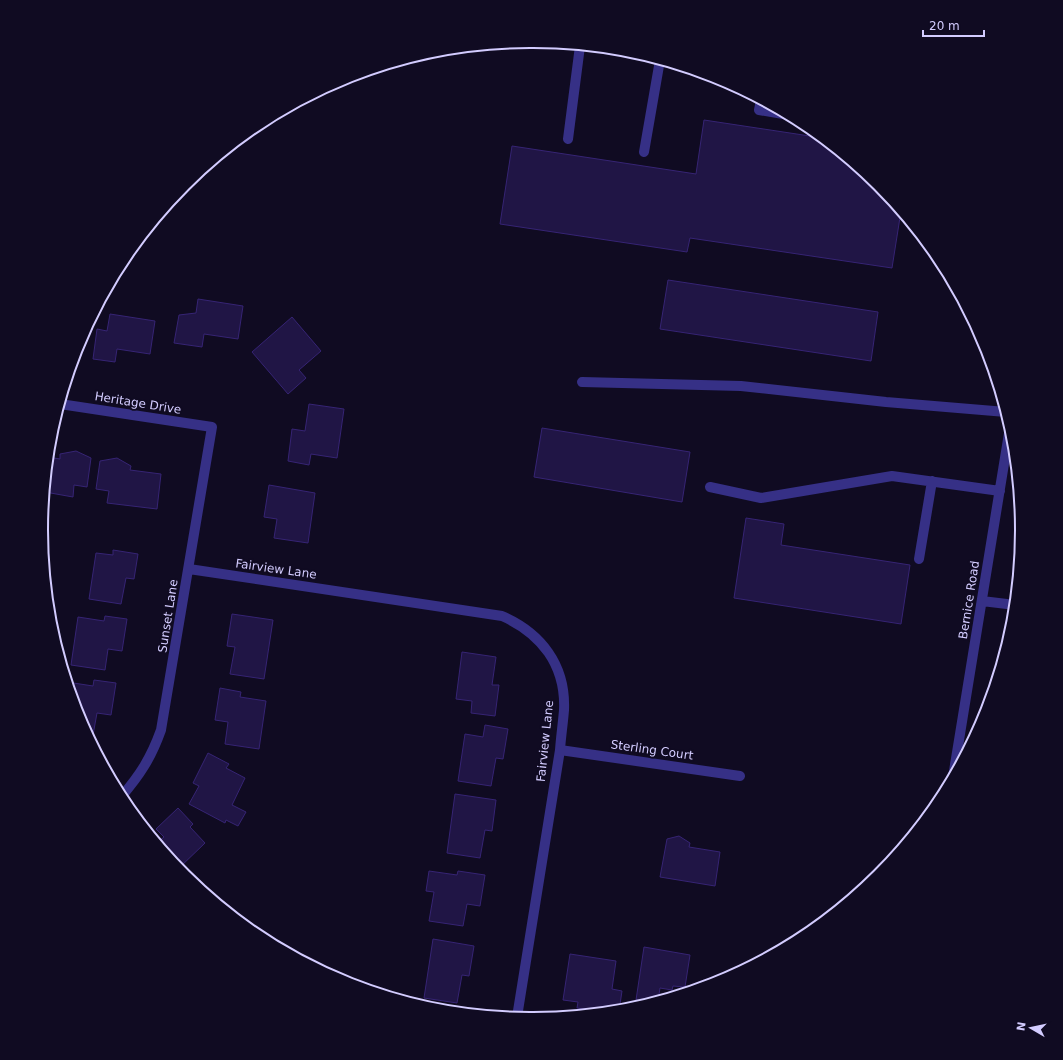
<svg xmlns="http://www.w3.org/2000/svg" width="1063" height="1060" font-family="'DejaVu Sans',sans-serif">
<rect width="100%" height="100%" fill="#100b22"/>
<path fill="#201545" stroke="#362474" d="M704 120 823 138 879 184 901 211 892 268 690 238 687 252 500 224 512 146 696 174Z
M668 280 878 312 871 361 660 329Z
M198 299 243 306 238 339 204 334 202 347 174 343 179 315 196 313Z
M110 314 155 321 150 354 117 349 115 362 93 359 97 329 107 331Z
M292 317 321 351 299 370 306 378 288 394 252 352Z
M309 404 344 409 337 458 311 454 309 465 288 461 292 429 305 431Z
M542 428 690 452 682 502 534 477Z
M76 451 91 458 87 487 74 485 73 497 45 492 48 457 60 459V454Z
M117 458 131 466 130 470 161 474 157 509 107 503 109 491 96 489 100 461Z
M269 485 315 493 308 543 274 538 277 519 264 517Z
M746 518 784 524 781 545 910 565 901 624 734 598Z
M113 550 138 554 134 579 126 578 121 604 89 599 96 553 113 555Z
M232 614 273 620 264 679 230 674 235 647 227 646Z
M105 616 127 619 122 651 108 649 105 670 71 665 78 617 104 621Z
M462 652 496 657 492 685H499L495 716 471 713 472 701 456 699Z
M94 680 116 683 111 715 97 713 93 735 87 734 78 717 67 682 93 686Z
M220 688 241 692 240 697 266 701 259 749 225 744 228 722 215 720Z
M485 725 508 729 503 759 496 758 491 786 458 781 465 734 483 737Z
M208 753 229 764 226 768 245 778 232 805 246 812 238 826 226 820 225 823 189 804 199 786 193 783Z
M455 794 496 800 492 831 485 830 480 858 447 853Z
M178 808 193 824 190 827 205 843 178 869 157 843 164 837 156 829Z
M679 836 690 843 689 847 720 852 715 886 660 877 667 839Z
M429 871 457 875 458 871 485 875 480 906 467 904 463 926 429 921 434 892 426 891Z
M433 939 474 946 469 976 462 975 457 1003 424 998Z
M644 947 690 955 685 987 673 986 672 990 660 988 658 1001 652 1002 636 1000Z
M570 954 616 961 612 989 622 991 619 1011 604 1012 577 1008 578 1002 563 1000Z"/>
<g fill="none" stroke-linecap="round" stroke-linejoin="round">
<path stroke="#363086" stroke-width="10" d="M761 100 759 110 789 115
M568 139 580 46
M644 152 660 60
M582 382 741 386 886 402 1006 412
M60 404 212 427 161 730C151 758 140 775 121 797
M710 487 761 498 892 476 1000 491
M919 559 932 481
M189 569 502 616C541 633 566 665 564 710 563 723 561 736 560 750L517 1017
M982 601 1015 605
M560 750 740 776
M953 777 1010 427"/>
</g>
<g text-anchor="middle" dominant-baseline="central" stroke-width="4" stroke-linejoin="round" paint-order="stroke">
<g font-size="12" fill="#d3ccff" stroke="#100b22">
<text transform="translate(138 403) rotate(9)">Heritage Drive</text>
<text transform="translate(276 569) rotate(8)">Fairview Lane</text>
<text transform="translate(969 600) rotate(-81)">Bernice Road</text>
<text transform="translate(168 616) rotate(-81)">Sunset Lane</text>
<text transform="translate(545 741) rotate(-84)">Fairview Lane</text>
<text transform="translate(652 750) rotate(8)">Sterling Court</text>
</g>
</g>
<path d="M0 0H1063V1060H0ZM530 48H533A482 482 0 0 1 1015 530V530A482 482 0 0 1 533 1012H530A482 482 0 0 1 48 530V530A482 482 0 0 1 530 48Z" fill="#100b22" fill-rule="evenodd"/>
<path fill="none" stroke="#d3ccff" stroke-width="2" d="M530 48H533A482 482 0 0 1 1015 530V530A482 482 0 0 1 533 1012H530A482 482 0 0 1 48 530V530A482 482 0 0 1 530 48Z"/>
<g transform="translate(1031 1028) rotate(279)" stroke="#100b22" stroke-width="3" paint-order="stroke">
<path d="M0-3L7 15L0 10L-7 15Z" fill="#d3ccff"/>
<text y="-6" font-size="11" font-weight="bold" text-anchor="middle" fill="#d3ccff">N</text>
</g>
<path d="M923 30v6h61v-6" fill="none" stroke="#d3ccff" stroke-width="2"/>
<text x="929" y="30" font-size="12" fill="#d3ccff" stroke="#100b22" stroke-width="3" paint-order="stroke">20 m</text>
</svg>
